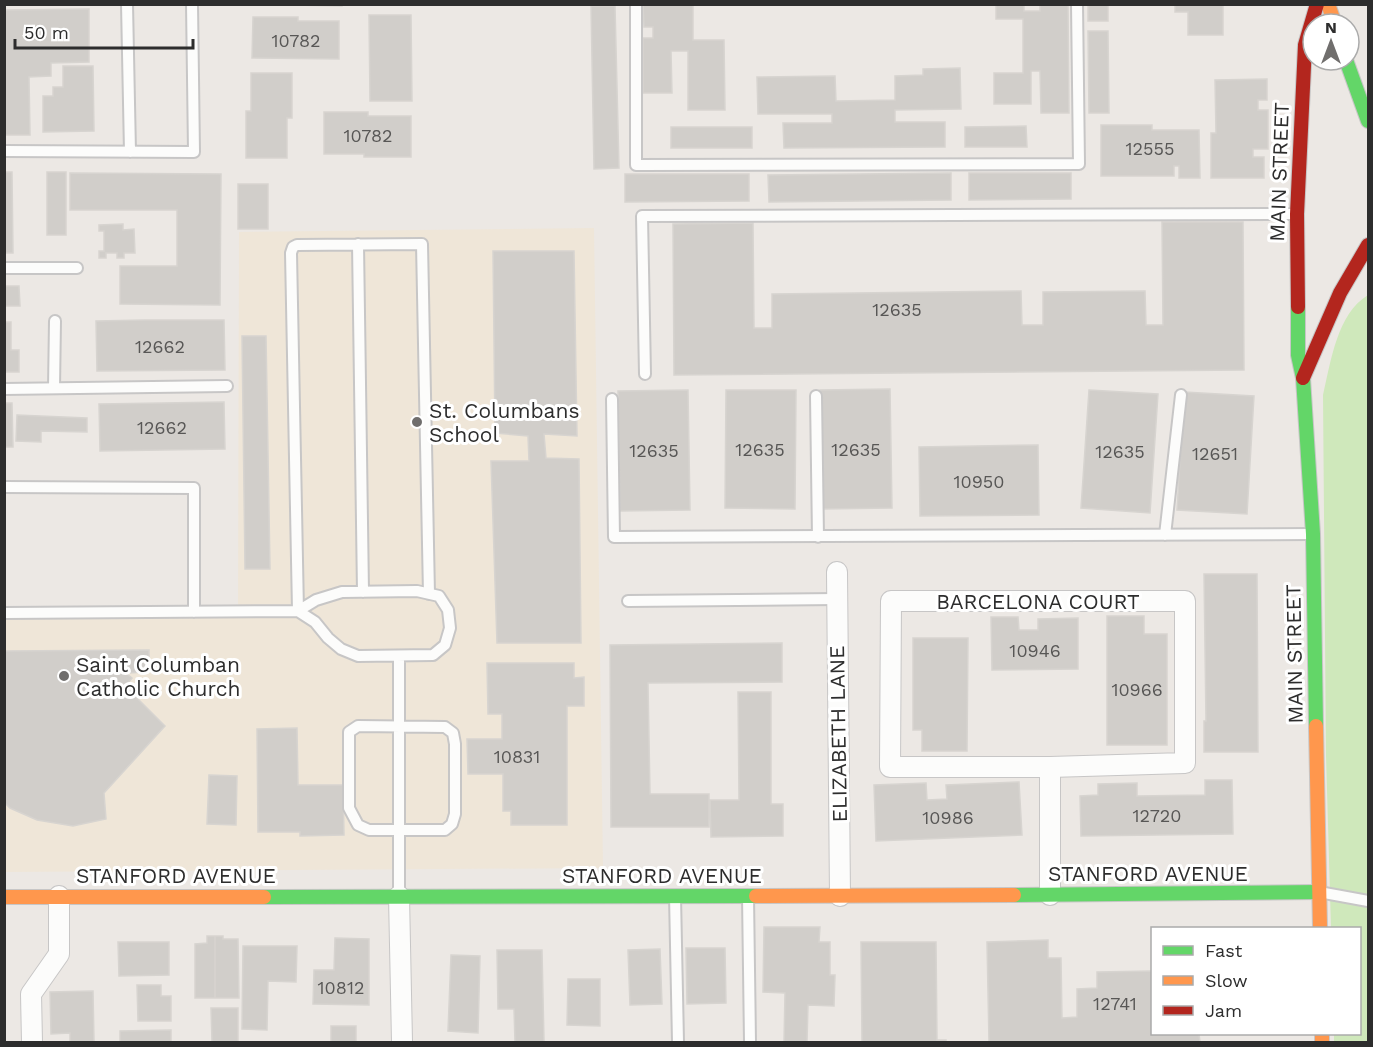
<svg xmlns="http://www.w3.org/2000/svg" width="1373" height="1047" font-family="'Work Sans',sans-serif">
<rect width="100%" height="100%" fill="#ece8e4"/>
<path fill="#efe6d8" d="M594 228 603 868 5 872 4 613 238 611 239 232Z"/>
<path fill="#cfe8bb" d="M1368 295V1042H1334V1034H1360V928H1331L1326 755 1323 395C1331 361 1337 314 1368 295Z"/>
<path fill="#d1ceca" stroke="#d7d4d0" stroke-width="1.5" d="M243 4H342V6Z
M643 4H693V40H724L725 110H688V51H671L672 93H643V38H653V27H644Z
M996 4H1024V11H1040V4H1068L1069 113H1041L1040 71H1031V104H994V73H1023V19H996Z
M1088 4H1108V21H1088Z
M1175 4H1223V35H1188V12H1175Z
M591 6H615L619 168 594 169Z
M89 9V62L51 63V76L29 77 30 135H4V10Z
M369 15H411L412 101H370Z
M253 17H298V21H339V59L252 58Z
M1088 31H1108L1109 113H1089Z
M63 66H93L94 131 43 132V96H53V87H63Z
M960 68 961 109 895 110V122H945V147L784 148 783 123H832V114H758L757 77 835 76 836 101 895 100V76L923 75V69Z
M251 73H292V118H287V158H246V111H251Z
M1267 79V100H1258V110H1268V149H1253V157H1264V178H1211V133H1216L1215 80Z
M324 112H368V116H411V157H364V154H324Z
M1101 125H1152V130H1199L1200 178H1179V166H1174V176H1101Z
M1026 126 1027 147H965V127Z
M671 127H752V148H671Z
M4 172H12L13 253H4Z
M47 172H66V235H47Z
M70 173 221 174 220 305 120 304V266H177V210H70Z
M951 173V200L769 202 768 175Z
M969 173H1071V199L969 200Z
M625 174H749V201L625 202Z
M238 184H268V229H238Z
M1162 222H1243L1244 370 674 375 673 224 753 223 754 328H772V294L1021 291 1022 325H1043V292L1145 291 1146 325H1163Z
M123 224V230L134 229 135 253H124V258H117V253H106V258H99V251H104V231H99V225Z
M493 251H574L577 436 544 434 546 458 579 459 581 643H497L491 461H529L528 436 495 433Z
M4 286H19L20 306H4Z
M145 320H224L225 370 97 371 96 321Z
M4 322H11V350H19V372H4Z
M242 336H266L270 569H245Z
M890 389 892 508 822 509 820 390Z
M688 390 690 510 620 511 618 391Z
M726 390H796L795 509 725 508Z
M1089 390 1158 394 1150 513 1081 508Z
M1184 392 1254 396 1247 514 1177 510Z
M224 402 225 449 100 451 99 404Z
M4 403H12L13 447H4Z
M17 415 87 418V432L41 431V442L16 441Z
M1038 445 1039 515 920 516 919 447Z
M1204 574H1257L1258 752H1204V721H1206Z
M1107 616H1144V634H1167V745H1107Z
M991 617H1018L1019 630H1038V619L1078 618V669L992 670Z
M913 638H968L967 751H922V730H913Z
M782 643V682L648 683 650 794H709V827H611L610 645Z
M149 650V672L126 673 132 678 128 683 141 693 137 698 165 726 104 793 106 819 73 826 37 820 10 808 4 802V651Z
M487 663H574V678L584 677V706H567V825H511V811H503V774H468L467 739H502V714H488Z
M738 692H771V804H783V836L711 837 710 800H739Z
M297 728 298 785H343L344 835 300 836V832H258L257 729Z
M209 775 237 776 236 825 207 824Z
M1205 780H1232L1233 834 1081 836 1080 796 1098 795V784L1137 783V796L1205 795Z
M1019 782 1022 835 876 841 874 785 926 783 927 800 947 799 946 785Z
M764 927H820L819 942H830V975H835L834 1006 808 1005 807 1042H784L785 993 763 992Z
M207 936H215V998H195V944L207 943Z
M215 936H223V939H238L239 998H215Z
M335 938 369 939V1005L313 1004 314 970H334Z
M1048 940V958H1061L1062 1018 1077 1017V989L1097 988V972L1152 971V1034H1199L1200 1042H989L987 942Z
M118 942H169V975L119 976Z
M861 942H936L937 1040H946V1042H862Z
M243 946H297L296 982 268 981 267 1030 242 1029Z
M686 948H725L726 1003 687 1004Z
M660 949 662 1004 630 1005 628 950Z
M497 950H542L544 1042H515L514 1009H498Z
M451 955 480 956 478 1033 448 1031Z
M568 979H600V1026L567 1025Z
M137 985H161V996H171V1021H138Z
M93 991 94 1042H70V1033L51 1034 50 992Z
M211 1008H238V1042H212Z
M331 1026H356V1042H331Z
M171 1030V1042H120V1031Z"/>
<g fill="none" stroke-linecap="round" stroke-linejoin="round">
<defs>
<path id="lane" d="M127 4 130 152
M636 4V165L1079 164 1077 4
M4 151 194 152 192 4
M358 244 363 592
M4 268H77
M645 374 642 216 1297 214
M54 388 55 321
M4 389 227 386
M816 396 818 537
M612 399 614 537 1312 534
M4 487 194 488V612
M1165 535 1181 395
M628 601 837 599
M298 611 291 253 293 247 297 245 422 244 429 594
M4 613 298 611 315 622 328 638 341 649 358 656 433 655 445 645 450 628 448 610 439 596 417 591 342 592 316 600 298 611
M399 656V896
M358 726 445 727 453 733 455 744V814L452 824 445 830H369L358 825 349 808V732Z
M1319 892 1368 901
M675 896 678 1042
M748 896 750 1042"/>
<path id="street" d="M837 572 840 896
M891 601H1185V763L1050 767H890Z
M1050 895V767
M399 896 402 1042
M32 1042 31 994 59 954V896"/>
<path id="fast" d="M1346 60 1368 121
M1298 307V355L1303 378 1313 534 1316 726
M1014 895 1319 892
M264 897 756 896"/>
<path id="slow" d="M1328 4 1335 24
M1316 726 1320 928
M756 896 1014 895
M4 897H264
M1322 1034V1042"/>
<path id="jam" d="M1298 307 1297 214 1305 45 1317 4
M1303 378 1340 293 1368 245"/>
</defs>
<use href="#lane" stroke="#c7c6c6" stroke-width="14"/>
<use href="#street" stroke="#c7c6c6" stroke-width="22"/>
<use href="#fast" stroke="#c7c6c6" stroke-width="16"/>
<use href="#slow" stroke="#c7c6c6" stroke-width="16"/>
<use href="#jam" stroke="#c7c6c6" stroke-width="16"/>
<use href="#lane" stroke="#fcfcfb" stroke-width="10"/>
<use href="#street" stroke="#fcfcfb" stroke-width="20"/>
<use href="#fast" stroke="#63d668" stroke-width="14"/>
<use href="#slow" stroke="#ff974d" stroke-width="14"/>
<use href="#jam" stroke="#b3261e" stroke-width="14"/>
</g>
<g fill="#706e6d" stroke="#fff" stroke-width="2">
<circle cx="417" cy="422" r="6"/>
<circle cx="64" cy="676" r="6"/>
</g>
<g text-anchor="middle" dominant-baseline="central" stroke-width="6" stroke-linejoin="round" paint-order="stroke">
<g font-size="18" fill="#585756">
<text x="296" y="40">10782</text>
<text x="368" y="135">10782</text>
<text x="1150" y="148">12555</text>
<text x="897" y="309">12635</text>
<text x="160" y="346">12662</text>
<text x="162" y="427">12662</text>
<text x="760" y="449">12635</text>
<text x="856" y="449">12635</text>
<text x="654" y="450">12635</text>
<text x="1120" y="451">12635</text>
<text x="1215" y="453">12651</text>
<text x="979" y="481">10950</text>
<text x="1035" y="650">10946</text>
<text x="1137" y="689">10966</text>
<text x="517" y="756">10831</text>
<text x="1157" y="815">12720</text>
<text x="948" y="817">10986</text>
<text x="341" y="987">10812</text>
<text x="1115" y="1003">12741</text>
</g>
<g font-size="21" fill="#2d2d2d" stroke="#fff">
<text transform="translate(1279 172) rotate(-88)">MAIN STREET</text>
<text x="1038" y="601">BARCELONA COURT</text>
<text transform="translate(1294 654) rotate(-91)">MAIN STREET</text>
<text transform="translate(838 734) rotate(-91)">ELIZABETH LANE</text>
<text x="1148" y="873">STANFORD AVENUE</text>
<text x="176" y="875">STANFORD AVENUE</text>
<text x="662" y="875">STANFORD AVENUE</text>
</g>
<g font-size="21" fill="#2d2d2d" stroke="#fff" text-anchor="start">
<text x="429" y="410">St. Columbans<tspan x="429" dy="24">School</tspan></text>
<text x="76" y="664">Saint Columban<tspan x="76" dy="24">Catholic Church</tspan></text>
</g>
</g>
<rect width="1373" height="1047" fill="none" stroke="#2d2d2d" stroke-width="12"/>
<rect x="1151" y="927" width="210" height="108" fill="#ffffff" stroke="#ababab" stroke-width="1.5"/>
<rect x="1163" y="946" width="30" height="9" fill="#63d668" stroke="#ababab" stroke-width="1.5"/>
<text x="1205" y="957" font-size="18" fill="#2d2d2d">Fast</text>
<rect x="1163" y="976" width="30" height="9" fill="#ff974d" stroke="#ababab" stroke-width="1.5"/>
<text x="1205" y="987" font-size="18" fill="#2d2d2d">Slow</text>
<rect x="1163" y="1006" width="30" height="9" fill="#b3261e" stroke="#ababab" stroke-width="1.5"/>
<text x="1205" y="1017" font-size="18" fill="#2d2d2d">Jam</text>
<g transform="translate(1331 42)"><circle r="28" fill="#ffffff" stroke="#ababab" stroke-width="1.5"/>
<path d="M0-4.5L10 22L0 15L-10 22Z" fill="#706e6d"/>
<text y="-9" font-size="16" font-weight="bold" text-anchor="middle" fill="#2d2d2d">N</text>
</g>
<path d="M15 39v9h178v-9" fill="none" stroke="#2d2d2d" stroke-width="3"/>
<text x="24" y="39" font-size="18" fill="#2d2d2d" stroke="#ffffff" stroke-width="4.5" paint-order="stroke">50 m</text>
</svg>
